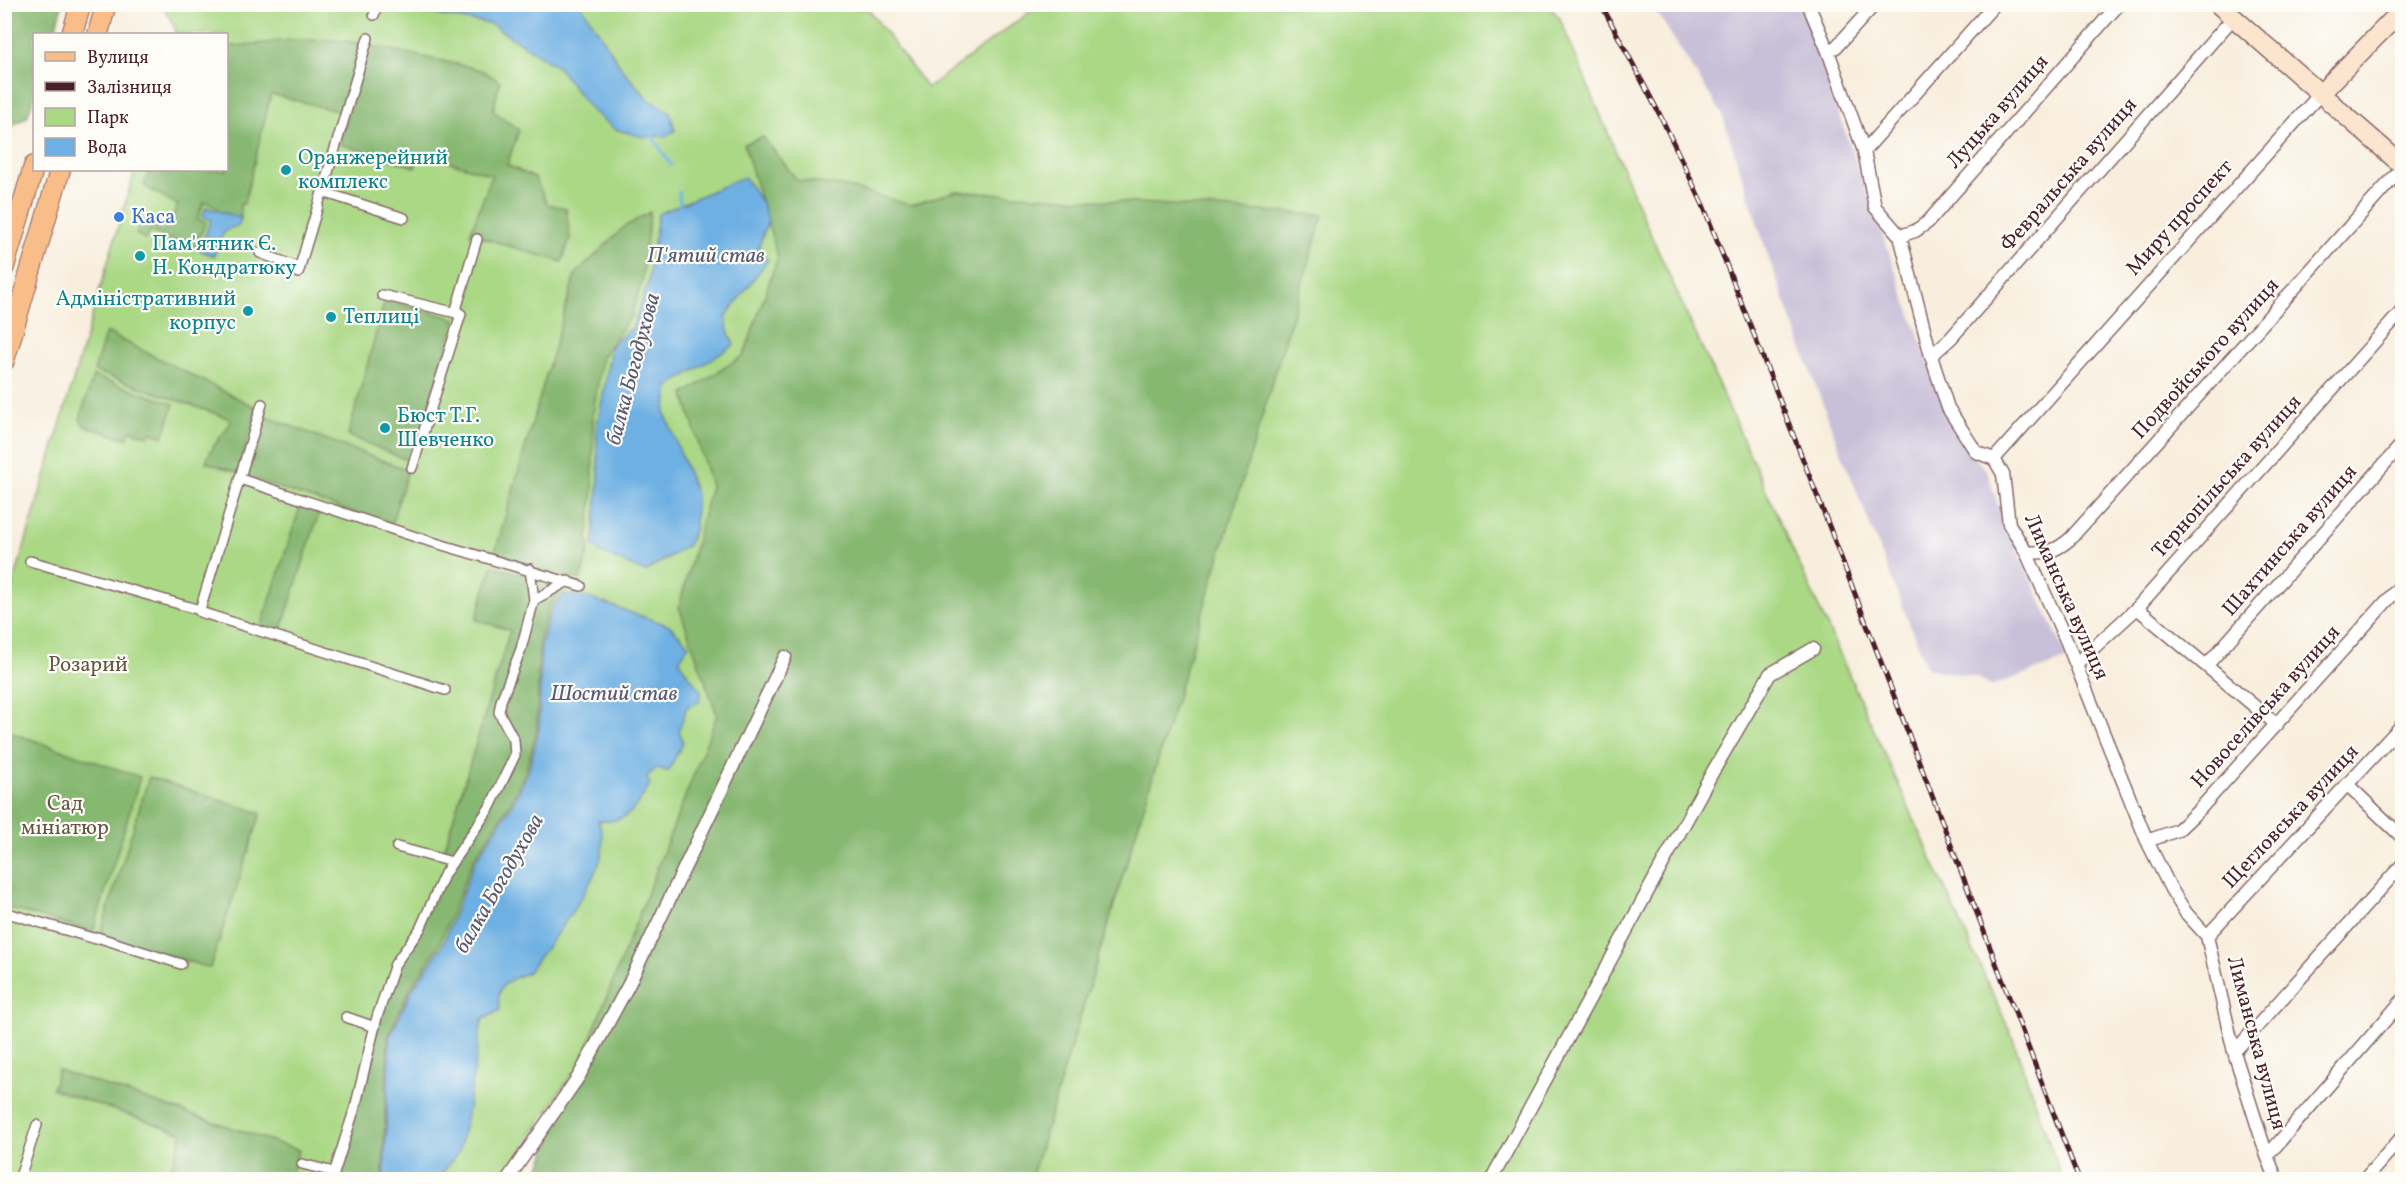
<svg xmlns="http://www.w3.org/2000/svg" width="2407" height="1184" font-family="Vollkorn,serif">
<rect width="100%" height="100%" fill="#fdfcf7"/>
<filter id="ink" filterUnits="userSpaceOnUse"><feTurbulence type="fractalNoise" baseFrequency=".0167" numOctaves="2"/><feDisplacementMap in="SourceGraphic" scale="12" xChannelSelector="R" yChannelSelector="G"/><feConvolveMatrix kernelMatrix="1 2 1 2 8 2 1 2 1" color-interpolation-filters="sRGB"/></filter>
<filter id="wash" filterUnits="userSpaceOnUse"><feTurbulence type="fractalNoise" baseFrequency=".008" numOctaves="4" result="noise"/><feDisplacementMap in="SourceGraphic" scale="24" xChannelSelector="R" yChannelSelector="G"/><feGaussianBlur stdDeviation="1.35" result="paint"/><feColorMatrix in="noise" values="0 0 0 0 0 0 0 0 0 0 0 0 0 0 0 0 0 1.4 0 .05"/><feComposite in="paint" operator="in"/></filter>
<g filter="url(#wash)">
<rect width="100%" height="100%" fill="#f8eedd"/>
<path fill="#c8bfd8" d="M1652 5H1798L1814 30 1835 104 1938 389 1959 441 1987 471 2002 518 2062 646 2066 660 1990 686 1979 678 1927 668 1837 442 1769 259 1722 114Z"/>
<path fill="#aad885" stroke="#7a7c58" stroke-width="1.5" d="M162 4H804L869 10 927 88 1039 5H1549L1560 19 1647 226 2013 1039 2062 1179H962L572 1073 503 1179H5V612L135 170H226V34H174L176 30Z"/>
<path fill="#87b872" stroke="#686c4e" stroke-width="1.5" d="M4 5H62L54 34H34V97L27 117 5 130Z
M292 40H331L360 43 341 112 271 94 244 204H240L241 218 216 210 217 206 204 202 197 219 206 222 194 250 150 231 145 239 136 234 143 221 164 232 178 205 144 186 149 170H226L227 47Z
M368 45 470 67 483 71 500 81 493 111 519 130 507 165 535 178 547 204 566 208 570 238 562 262 470 234 492 175 420 153 415 167 340 144Z
M763 137 797 180 848 187 911 205 956 191 1323 215 1031 1179 535 1180 717 715 679 607 711 486 684 394 744 355 778 257 744 144Z
M650 212 642 282 631 316 602 357 593 414V490L588 537 589 550 580 580 494 556 575 275 624 227Z
M385 300 456 319 411 462 348 435Z
M106 332 257 408 238 473 206 462C210 446 224 436 231 421L228 418 94 371Z
M93 376 174 404 163 437 150 432 148 436 130 430 127 439 84 426 80 419Z
M264 416 408 470 391 525 246 477Z
M301 504 320 510 280 634 261 627Z
M492 566 565 586 549 606 539 643 537 729 526 771 510 804 473 860 439 945 410 989 388 1036 383 1175 380 1179 335 1180 377 1026 397 966 458 857 443 853 510 630 476 620Z
M4 730 140 777 93 932 5 907Z
M149 777 261 813 210 968 100 935Z
M58 1070 299 1150 290 1179H168L182 1133 52 1089Z"/>
<path fill="#6eb0e3" stroke="#5c6887" stroke-width="1.5" d="M380 5H581L623 70 649 100 670 112 675 131 666 136 643 137 615 129 590 109 559 68 491 24Z
M744 177 761 201 768 220 758 249 768 260 726 316 728 331 734 345 669 386 665 413 696 494 695 528 688 545 645 572 600 552 593 546 599 477 596 430 605 385 611 345 633 327 648 283 658 214Z
M206 207 241 218 239 226C221 228 219 241 214 256L199 250 211 220 202 217Z
M564 594 589 598 670 626 689 645 679 660 687 673 701 691 699 702 687 707 679 730 683 743 668 771 657 768 646 777 650 784C637 807 628 824 598 821 603 831 604 845 601 857 593 887 548 947 527 973 507 980 494 986 500 1010L482 1020 467 1114 459 1151 438 1179H384L390 1036 412 990 442 946 475 861 512 805 528 772 539 730 541 644 552 607Z"/>
<g fill="none" stroke-linecap="round" stroke-linejoin="round">
<path stroke="#6eb0e3" stroke-width="3" d="M651 134 671 165
M679 192 680 206"/>
</g>
</g>
<g filter="url(#ink)">
<g fill="none" stroke-linecap="round" stroke-linejoin="round">
<defs>
<path id="pedestrian" d="M374 15 376 9
M323 192 404 218
M260 253 300 268
M298 273 368 38
M382 295 461 314 412 468
M455 313 477 239
M240 479 422 539 581 586
M30 561 200 610 262 404
M534 600 568 581
M200 612 445 690
M397 847 452 862
M4 912 96 939
M97 937 181 964
M346 1017 375 1027
M302 1164 334 1172
M19 1180 37 1125
M332 1180 356 1104 377 1017 395 964 420 929 445 873 490 807 515 755 514 740 499 712 501 701 521 649 534 600 530 569"/>
<path id="minor" d="M1808 4 1828 51 1864 151 1875 207 1900 236 1931 356 1948 408 1976 452 1994 459 2003 474 2009 524 2026 552 2066 640 2147 841 2171 889 2186 913 2207 936 2234 1052 2267 1156 2277 1180
M1828 51 1836 47 1875 4
M1864 151 1995 4
M1900 236 1915 231 1928 222 2119 4
M1931 356 1951 338 2233 18
M1994 459 2321 93
M2026 552C2045 554 2055 552 2070 539L2402 168
M2137 608 2277 725
M2076 664 2137 608 2402 311
M2207 665 2402 444
M2348 785 2402 837
M2147 841 2178 830 2199 810 2402 584
M2207 936 2402 725
M2234 1052 2402 865
M2267 1156 2402 1001
M507 1180 579 1076 628 986 785 657
M1491 1180 1712 773 1770 674 1813 649
M2364 1180 2402 1137"/>
<path id="secondary" d="M2218 4 2402 165
M2321 93 2402 10"/>
<path id="primary" d="M72 34 81 4
M98 34 106 4
M4 267 34 166
M4 361 60 170"/>
</defs>
<use href="#pedestrian" stroke="#876769" stroke-width="12"/>
<use href="#minor" stroke="#876769" stroke-width="15"/>
<use href="#secondary" stroke="#876769" stroke-width="21"/>
<use href="#primary" stroke="#876769" stroke-width="22"/>
<use href="#pedestrian" stroke="#fff" stroke-width="9"/>
<use href="#minor" stroke="#fff" stroke-width="12"/>
<use href="#secondary" stroke="#fce5cf" stroke-width="18"/>
<use href="#primary" stroke="#f8bd88" stroke-width="20"/>
<defs>
<path id="rail" d="M1601 4 1661 117 1703 205 1829 526 2079 1180"/>
</defs>
<use href="#rail" stroke="#4a1f2b" stroke-width="5"/>
<use href="#rail" stroke="#fdfcf7" stroke-width="3" stroke-dasharray="9" stroke-linecap="butt"/>
</g>
</g>
<g fill="#0f9aa8" stroke="#fdfcf7" stroke-width="2">
<circle cx="286" cy="170" r="6"/>
<circle cx="140" cy="256" r="6"/>
<circle cx="248" cy="311" r="6"/>
<circle cx="331" cy="317" r="6"/>
<circle cx="385" cy="428" r="6"/>
</g>
<circle fill="#3f7fe0" stroke="#fdfcf7" stroke-width="2" cx="119" cy="217" r="6"/>
<g text-anchor="middle" dominant-baseline="central" stroke-width="4.5" stroke-linejoin="round" paint-order="stroke">
<g font-size="21" fill="#4a1f2b" stroke="#fdfcf7">
<text transform="translate(1998 112) rotate(-49)">Луцька вулиця</text>
<text transform="translate(2069 175) rotate(-49)">Февральська вулиця</text>
<text transform="translate(2180 218) rotate(-48)">Миру проспект</text>
<text transform="translate(2206 359) rotate(-48)">Подвойського вулиця</text>
<text transform="translate(2227 477) rotate(-48)">Тернопільська вулиця</text>
<text transform="translate(2290 541) rotate(-49)">Шахтинська вулиця</text>
<text transform="translate(2066 597) rotate(66)">Лиманська вулиця</text>
<text transform="translate(2266 707) rotate(-48)">Новоселівська вулиця</text>
<text transform="translate(2291 817) rotate(-47)">Щегловська вулиця</text>
<text transform="translate(2256 1043) rotate(75)">Лиманська вулиця</text>
</g>
<g font-size="21" fill="#0d838f" stroke="#fdfcf7" text-anchor="start">
<text x="298" y="158">Оранжерейний<tspan x="298" dy="24">комплекс</tspan></text>
<text x="152" y="244">Пам'ятник Є.<tspan x="152" dy="24">Н. Кондратюку</tspan></text>
<text x="236" y="299" text-anchor="end">Адміністративний<tspan x="236" dy="24">корпус</tspan></text>
<text x="343" y="317">Теплиці</text>
<text x="397" y="416">Бюст Т.Г.<tspan x="397" dy="24">Шевченко</tspan></text>
</g>
<g font-size="21" fill="#366cbe" stroke="#fdfcf7" text-anchor="start">
<text x="131" y="217">Каса</text>
</g>
<g font-size="21" fill="#675646" stroke="#fdfcf7">
<text x="88" y="665">Розарий</text>
<text x="65" y="804">Сад<tspan x="65" dy="24">мініатюр</tspan></text>
</g>
<g font-size="22" font-style="italic" fill="#585975" stroke="#fdfcf7">
<text x="706" y="256">П'ятий став</text>
<text transform="translate(634 369) rotate(-75)">балка Богодухова</text>
<text x="614" y="694">Шостий став</text>
<text transform="translate(500 884) rotate(-60)">балка Богодухова</text>
</g>
</g>
<rect width="2407" height="1184" fill="none" stroke="#fdfcf7" stroke-width="24"/>
<rect x="33" y="33" width="195" height="138" fill="#fdfcf7" stroke="#b5a4a5" stroke-width="1.5"/>
<rect x="45" y="52" width="30" height="9" fill="#f8bd88" stroke="#b5a4a5" stroke-width="1.5"/>
<text x="87" y="63" font-size="18" fill="#4a1f2b">Вулиця</text>
<rect x="45" y="82" width="30" height="9" fill="#4a1f2b" stroke="#b5a4a5" stroke-width="1.5"/>
<text x="87" y="93" font-size="18" fill="#4a1f2b">Залізниця</text>
<rect x="45" y="108" width="30" height="18" fill="#aad885" stroke="#b5a4a5" stroke-width="1.5"/>
<text x="87" y="123" font-size="18" fill="#4a1f2b">Парк</text>
<rect x="45" y="138" width="30" height="18" fill="#6eb0e3" stroke="#b5a4a5" stroke-width="1.5"/>
<text x="87" y="153" font-size="18" fill="#4a1f2b">Вода</text>
</svg>
